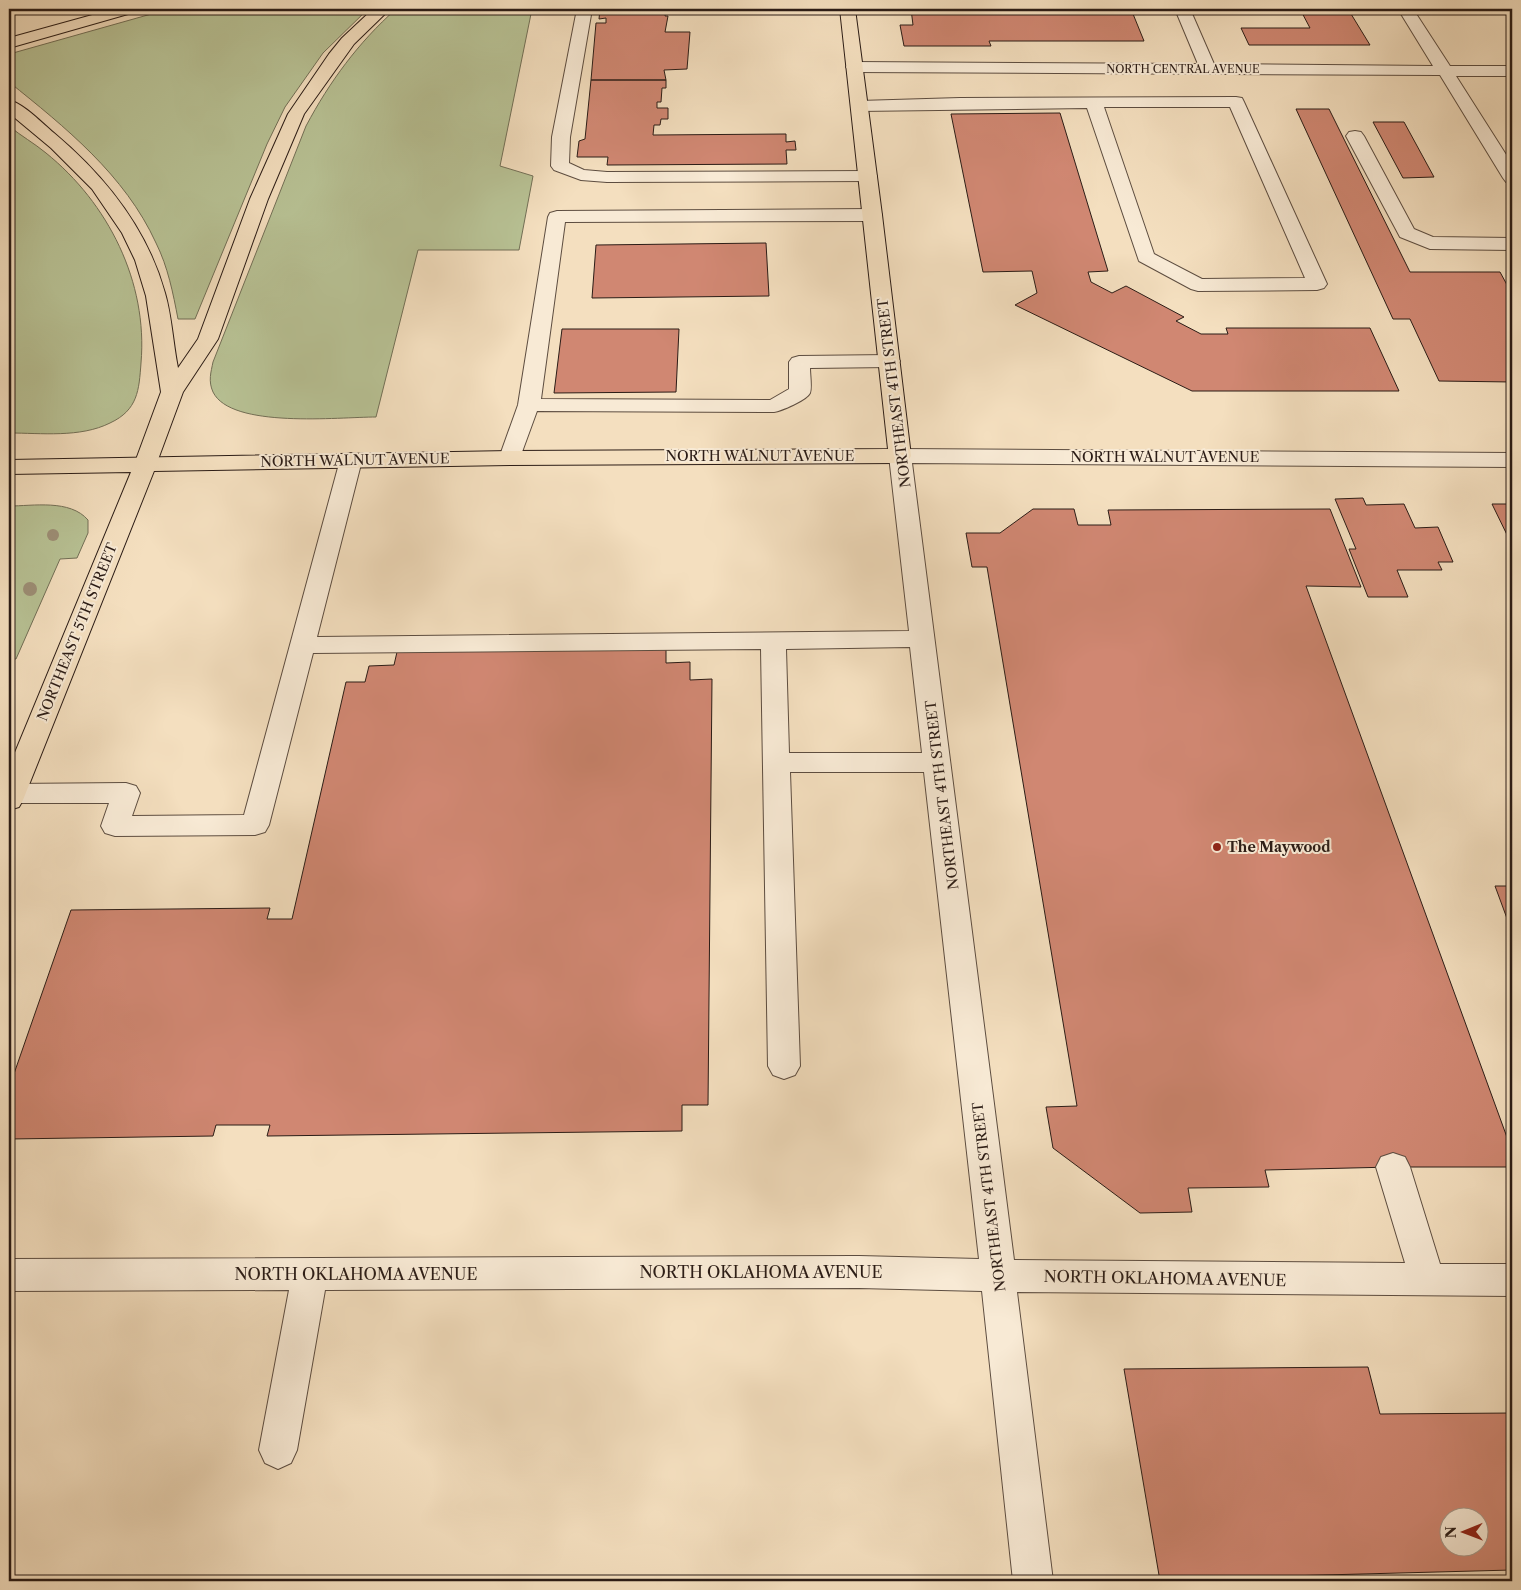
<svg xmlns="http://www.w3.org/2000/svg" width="1521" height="1590" font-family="'Libre Caslon Text',serif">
<rect width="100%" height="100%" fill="#f4dfbf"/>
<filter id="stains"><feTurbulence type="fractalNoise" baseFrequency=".004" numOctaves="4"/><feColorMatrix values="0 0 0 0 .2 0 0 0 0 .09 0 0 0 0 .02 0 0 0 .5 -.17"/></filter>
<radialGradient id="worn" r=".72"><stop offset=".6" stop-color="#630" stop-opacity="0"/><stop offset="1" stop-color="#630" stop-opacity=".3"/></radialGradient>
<path fill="#b8c295" stroke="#726f56" d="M169 9H368L323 53 285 107 267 144 195 319H178C173 293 168 267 156 243 125 175 65 127 9 82V59L13 53Z
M396 9H532L500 166 533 176 519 250H418L376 417C339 417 231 429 213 392 208 381 211 372 213 362L306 126C330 81 358 43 396 9Z
M9 126C21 136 34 143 46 153 108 203 148 282 141 363 139 390 138 410 110 423 80 438 41 433 9 433Z
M9 506C33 506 70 499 88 520V533L77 558 60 559 16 659H9Z"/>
<path fill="#d08772" stroke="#2b1c16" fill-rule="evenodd" d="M600 9H666L665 16H668L665 32H690L687 69 664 70 666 80H591L596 23H606V18L599 19Z
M911 9H1131L1144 41H989L991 46H904L900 25H913Z
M1300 9H1348L1370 45H1249L1241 28H1310Z
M591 80H666V88H662L661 102H657V108H668V119H661L660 125H654L653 135 786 134V142L795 141 796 150H786L787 164 607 165 608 157H577L579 141 585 139Z
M1296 109H1329L1410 272H1500L1512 294V319H1508L1512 326V382L1439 381 1410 319H1393Z
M1060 113 1108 271 1088 272 1091 282 1112 293 1126 286 1184 317 1176 321 1201 334H1228L1226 328H1370L1399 391H1192L1015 305 1037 293 1032 271 983 272 951 114Z
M1373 122H1404L1434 177 1403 178Z
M766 243 769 296 592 298 596 245Z
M562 329H679L676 392 554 393Z
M1363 498 1366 505 1404 504 1415 528 1438 527 1453 562H1438L1442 570H1397L1408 597H1368L1349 549H1356L1335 499Z
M1492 504H1512V545Z
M1033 509H1074L1078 525H1111L1108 510 1330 509 1361 587 1306 586 1512 1151V1167H1393L1265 1170 1269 1187 1188 1188 1192 1212 1140 1213 1053 1148 1046 1107 1077 1106 987 567H972L966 533H1000Z
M666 649V663L690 662V680L712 679 708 1105H682V1131L267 1136 270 1125H216L213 1136 9 1139V1088L71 910 270 908 267 919H292L346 682H365L369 666 394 665 397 652Z
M1495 886H1512V932Z
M1368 1367 1380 1414 1512 1413V1570L1286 1576 1287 1581H1160L1124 1369ZM1448 1518H1478V1548H1448Z"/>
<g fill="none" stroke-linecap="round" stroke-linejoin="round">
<defs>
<path id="minor" d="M577 9H592L570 137 569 163 584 170 607 172 868 171 874 172 877 176 874 180 868 181 607 182 581 180 554 170 551 166 552 137Z
M1175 9H1190L1214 64 1433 66 1398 9H1413L1450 66H1512V76H1456L1512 164V183L1506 182 1503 178 1440 75 854 72 848 70 846 67 848 64 854 62 1198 64Z
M1236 97 1242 98 1244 102 1327 284 1324 288 1317 290 1198 291 1191 289 1139 261 1087 108 859 111 853 110 851 106 853 102 859 101 960 98ZM1104 107H1230L1305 278 1202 279 1154 254Z
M1355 131 1361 132 1364 136 1414 229 1433 237 1512 238V250L1430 249 1400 237 1346 136 1349 132Z
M873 209 880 211 882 215 880 219 873 221 565 222 541 399 770 400 789 389V362L792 358 799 356 890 355 897 357 900 361 897 365 890 367 810 368C810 375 812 387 810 393 807 400 781 411 774 412L537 411 518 463 510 465 502 463 499 458 518 405 548 217 550 213 557 211Z
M900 449 1512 453V467L912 463 1014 1260 1405 1263 1376 1167 1381 1157 1393 1153 1405 1157 1410 1167 1440 1264H1512V1296L1017 1292 1053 1581H1013L982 1291 859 1288 325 1290 297 1450 291 1463 278 1469 265 1463 259 1450 289 1290 9 1291V1259L859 1256 979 1259 924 772H790L800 1066 795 1075 784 1079 773 1075 768 1066 761 649 313 653 269 825 265 832 255 835 115 836 105 833 101 826 109 803H9V785L11 784 126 783 136 786 140 793 132 816 244 815 340 460 343 455 351 453 359 455 362 460 317 637 909 631 889 456 892 451ZM910 647 922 753H789L786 649Z"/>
<path id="major" d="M840 9H855L882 215 911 456 908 461 900 463 510 465 154 471 23 800 19 807 9 810V767L131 472 9 474V460L510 451 888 449Z"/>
<path id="highway" d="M114 9H138L135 12 9 48V38Z
M373 9H390L354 44 304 114 268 199 218 339 183 392 156 465 153 470 145 472 137 470 134 465 161 392 146 296 135 260 122 233 92 189 51 148 9 113V100C23 103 43 124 54 133 105 176 147 228 165 293 172 317 173 343 178 368L198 339 250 199 288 114 329 54 342 38Z"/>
</defs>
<use href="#minor" stroke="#5d4d40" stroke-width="2"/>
<use href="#major" stroke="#2b1c16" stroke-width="2"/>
<use href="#highway" stroke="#2b1c16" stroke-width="2"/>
<use href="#minor" fill="#f8ead5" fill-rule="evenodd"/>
<use href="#major" fill="#f4dfbf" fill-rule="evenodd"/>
<use href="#highway" fill="#f4dfbf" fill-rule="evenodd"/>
</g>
<g fill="#9d8f77">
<circle cx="53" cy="535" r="6"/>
<circle cx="30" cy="589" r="7"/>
</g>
<circle fill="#8f2418" stroke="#f8ead5" stroke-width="2" cx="1217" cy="847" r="5"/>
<g text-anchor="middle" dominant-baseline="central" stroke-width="4" stroke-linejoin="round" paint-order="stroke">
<g font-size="11" fill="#2b1c16" stroke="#f8ead5">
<text x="1183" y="69">NORTH CENTRAL AVENUE</text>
</g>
<g font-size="14" fill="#2b1c16" stroke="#f8ead5">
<text transform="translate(894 393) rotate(-97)">NORTHEAST 4TH STREET</text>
<text x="760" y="456">NORTH WALNUT AVENUE</text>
<text x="1165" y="457">NORTH WALNUT AVENUE</text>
<text transform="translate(355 460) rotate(-1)">NORTH WALNUT AVENUE</text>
<text transform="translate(77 632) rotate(-68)">NORTHEAST 5TH STREET</text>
<text transform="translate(942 795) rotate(-97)">NORTHEAST 4TH STREET</text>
<text transform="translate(989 1197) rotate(-97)">NORTHEAST 4TH STREET</text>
</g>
<g font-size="14" font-weight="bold" fill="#2b1c16" stroke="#f8ead5" text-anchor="start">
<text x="1227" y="847">The Maywood</text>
</g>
<g font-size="16" fill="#2b1c16" stroke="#f8ead5">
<text x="761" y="1272">NORTH OKLAHOMA AVENUE</text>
<text x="356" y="1274">NORTH OKLAHOMA AVENUE</text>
<text transform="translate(1165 1278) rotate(1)">NORTH OKLAHOMA AVENUE</text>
</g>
</g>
<rect width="1521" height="1590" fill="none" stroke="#f4dfbf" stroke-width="30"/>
<rect x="10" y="10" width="1501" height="1570" fill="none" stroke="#2b1c16" stroke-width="2.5"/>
<rect x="15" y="15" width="1491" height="1560" fill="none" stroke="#2b1c16"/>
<g transform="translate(1464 1532) rotate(269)"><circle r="24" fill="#f8ead5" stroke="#a69889"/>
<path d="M0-4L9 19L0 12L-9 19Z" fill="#8f2418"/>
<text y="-8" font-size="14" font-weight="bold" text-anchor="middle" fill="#2b1c16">N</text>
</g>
<rect width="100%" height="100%" filter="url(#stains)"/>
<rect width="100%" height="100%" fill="url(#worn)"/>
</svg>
